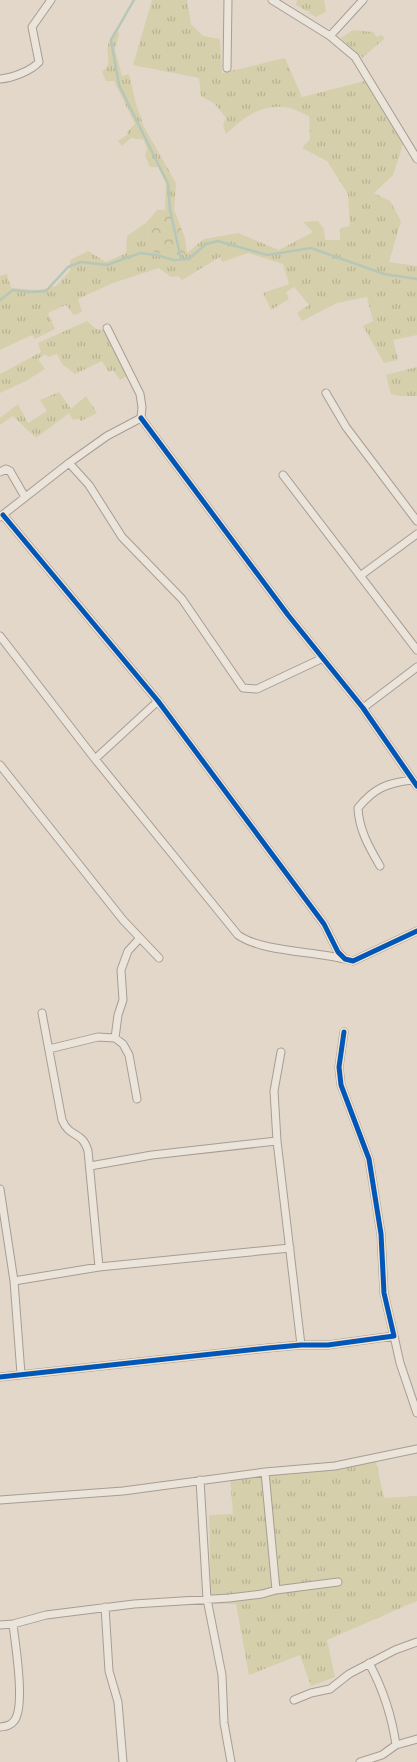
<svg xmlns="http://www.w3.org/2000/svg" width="417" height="1762" font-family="'PT Serif',serif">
<defs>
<pattern id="grass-tufts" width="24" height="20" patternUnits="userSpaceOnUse" patternTransform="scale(1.25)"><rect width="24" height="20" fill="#d6cfab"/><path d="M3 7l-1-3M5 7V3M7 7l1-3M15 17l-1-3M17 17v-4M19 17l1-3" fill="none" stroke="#b8b293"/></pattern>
<pattern id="forest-crowns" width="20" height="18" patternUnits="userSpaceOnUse" patternTransform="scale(1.25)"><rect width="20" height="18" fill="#d6cfab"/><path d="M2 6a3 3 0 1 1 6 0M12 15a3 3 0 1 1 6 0" fill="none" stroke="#b8b293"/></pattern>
</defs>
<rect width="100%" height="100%" fill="#e3d7c9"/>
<path fill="url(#grass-tufts)" d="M152 0H187L191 24 203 36 220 39 222 73 285 58 302 97 365 81 403 144 393 175 374 193 390 201 401 221 389 262 417 266V335L393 340 398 360 384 363 363 326 373 321 367 297 337 303 302 321 297 313 309 305 294 287 286 292 289 299 271 310 263 293 289 284 283 264 248 253 222 262 220 257 182 280 178 276 171 277 159 268 113 283 78 299 82 312 74 315 66 305 48 313 55 329 35 339 32 335 0 350V276L7 274 11 288 38 290 56 286 70 271V260L88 251 106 262 126 253 127 236 147 222 150 246 175 256 187 253 204 239 238 233 279 250 313 232 303 222 318 221 324 229 325 240H340V228L350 226 348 194 327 161 302 148 310 139 309 116C303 114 297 110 290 108 263 102 244 117 226 134L223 125 226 118 215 104 201 96 199 78 133 65Z
M297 0H324L326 12 316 17 309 13V11H306L296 5Z
M115 30 118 31 119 34 115 50 122 76 129 74 136 104 144 127 176 183 174 210H165L166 183 158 167H150L145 156 147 149 144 140 131 138 122 146 118 141 128 134 127 132 135 124 114 81H106L102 72C113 63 106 56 108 45 109 39 112 35 115 30Z
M353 30 373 32 377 37 381 35 385 38 362 58 341 38Z
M87 321 96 329 104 330 129 375 120 380 113 370 109 372 102 361 75 374 62 364 57 354 48 357 45 354 38 359 45 369 26 381 0 393V374L41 352 38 343Z
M417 367V396H400L391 394 386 375Z
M59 392 71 409 86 396 97 413 81 421 78 418 73 420 69 413 36 438 13 416 0 425V418L18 404 28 423 47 411 40 400Z
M376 1461 384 1498 417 1496V1601L327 1640 335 1677 311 1686 300 1655 249 1675 236 1604H211L209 1515 233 1514 230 1477Z"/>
<path fill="url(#forest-crowns)" d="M157 210H174L185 238 187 253 175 256 153 252 150 246 147 222Z"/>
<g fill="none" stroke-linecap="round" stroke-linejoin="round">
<path stroke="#b6c7b9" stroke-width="2.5" d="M134 0 111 40 119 85 168 184 170 210 181 259
M0 300 13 290 30 292 46 291 68 267 81 262 107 265 140 253 157 255 173 260 189 259 206 244 218 241 267 255 311 248 384 274 417 279"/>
<defs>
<path id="street" d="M272 0 330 36 355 57 417 159
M330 36 363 0
M227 68 228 0
M0 79C12 78 31 71 39 62L32 27 51 0
M326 393 346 427 417 521
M141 418 288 615 363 708 417 786
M69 463 89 485 122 537 182 599 243 688 257 689 323 658
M0 472 6 469 10 471 25 497
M283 475 417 650
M3 515 158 701 324 924 338 952 345 959 353 961 417 931
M0 517 69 463 107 436 141 418 142 407 140 394 107 328
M360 576 417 534
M0 636 95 759 238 935C262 952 314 951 344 959
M363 708 417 667
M95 759 158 701
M0 765 123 920 159 958
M380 866C369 847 359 830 358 808 374 788 387 783 412 780
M42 1013 62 1120C70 1139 82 1130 88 1151L99 1267
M115 1038 118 1015 123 1000 121 970 128 951 140 938
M49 1049 98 1037 115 1038 123 1044 129 1055 137 1099
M281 1052 274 1091 277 1141 301 1345
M90 1166 152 1155 277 1141
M0 1189 14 1281 21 1374
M14 1281 99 1267 290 1248
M394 1336 400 1363 417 1413
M0 1377 268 1348 301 1345H328L394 1336 384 1293 381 1234 369 1159 341 1085 339 1067 344 1032
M265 1472 276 1590
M200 1480 207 1599 222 1675 224 1723 231 1762
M0 1500 123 1491 265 1472 335 1466 417 1449
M105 1607 109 1671 118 1702 123 1762
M0 1625 13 1624 46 1615 134 1604 229 1598 262 1594 276 1590 338 1582
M294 1700 311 1693 330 1689 349 1674 395 1650 417 1642
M0 1727C6 1726 10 1726 14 1721 26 1707 15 1643 13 1624
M396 1745 417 1739
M360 1762 382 1755 396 1745C392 1717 383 1689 369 1663"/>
</defs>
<use href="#street" stroke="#a89d93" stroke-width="9"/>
<use href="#street" stroke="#ebe4db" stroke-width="7"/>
<defs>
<path id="cycleway" d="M141 418 288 615 363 708 417 786
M3 515 158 701 324 924 338 952 345 959 353 961 417 931
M0 1377 268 1348 301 1345H328L394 1336 384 1293 381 1234 369 1159 341 1085 339 1067 344 1032"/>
</defs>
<use href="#cycleway" stroke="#f6e3ce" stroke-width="8"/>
<use href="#cycleway" stroke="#0057b8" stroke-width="5"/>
</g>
</svg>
